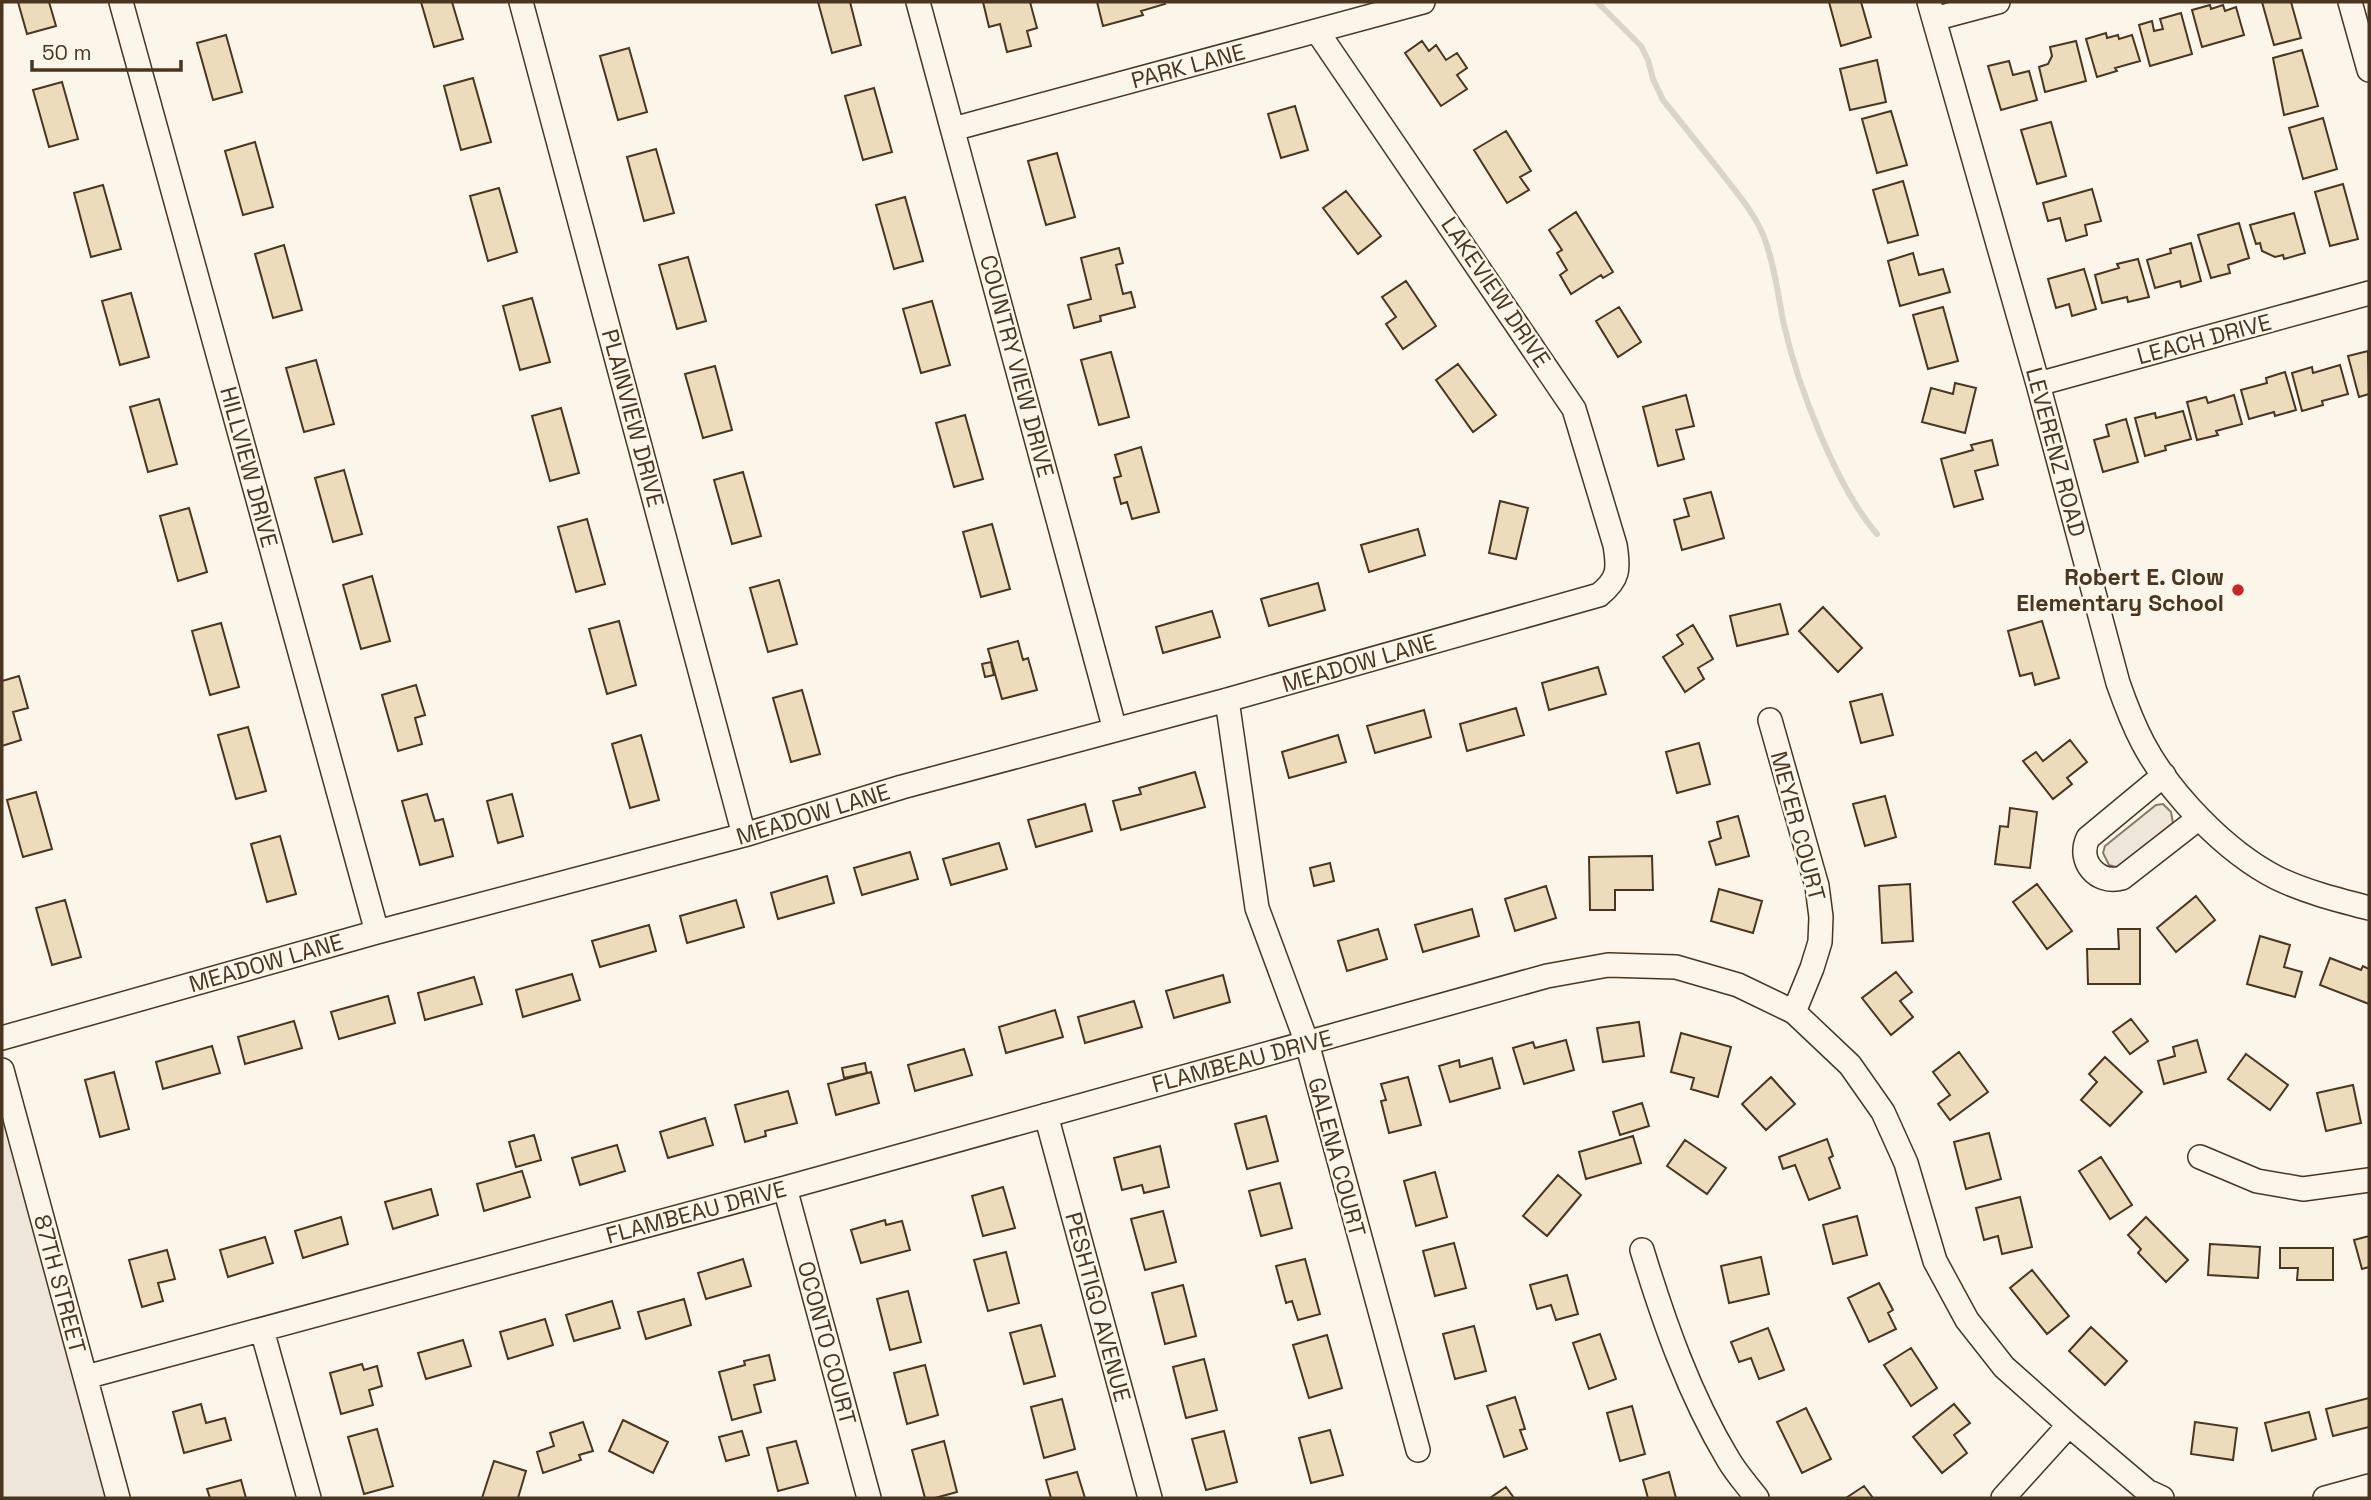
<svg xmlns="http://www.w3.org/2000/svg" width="2371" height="1500" font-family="'Space Grotesk',sans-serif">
<rect width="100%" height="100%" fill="#fbf6e9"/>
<path fill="#ede6d9" stroke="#887966" stroke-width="2" d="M2163 804 2171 812 2173 823 2122 865 2116 867 2109 865 2103 853 2105 846 2156 805Z
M2 1088 115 1498H2Z"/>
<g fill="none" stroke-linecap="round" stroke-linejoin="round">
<path stroke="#dcd4c6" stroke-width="6" d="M1597 2 1641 46 1648 60 1653 79 1663 100C1682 124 1701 147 1720 171 1736 192 1754 212 1764 237 1775 266 1778 296 1784 325 1798 386 1836 487 1877 534"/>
</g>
<path fill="#ecdcbc" stroke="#4a3520" stroke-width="2" d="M18 2H49L56 26 27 34Z
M421 2H452L463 39 434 47Z
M818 2H850L861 45 832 53Z
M983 2H1030L1037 28 1027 31 1031 46 1007 52 1000 24 989 27Z
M1097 2H1164L1165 4 1141 11 1143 15 1103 26Z
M1829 2H1861L1871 37 1841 46Z
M2262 2H2291L2301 38 2274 45Z
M2210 5 2211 9 2223 5 2225 11 2236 7 2244 35 2202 47 2192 10Z
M2181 13 2192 54 2150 66 2139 25 2152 21 2154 31 2163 29 2160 19Z
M2106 33 2107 38 2118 35 2119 39 2132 35 2140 61 2115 68 2117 71 2097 77 2086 39Z
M226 35 242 92 213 100 197 43Z
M1422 41 1429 51 1436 45 1446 60 1457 53 1467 68 1457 75 1467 89 1441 106 1405 53Z
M2076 41 2086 81 2045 92 2039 67 2048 64 2052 56 2050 47Z
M629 48 647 112 618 120 600 56Z
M2302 50 2318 106 2284 115 2273 58Z
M1877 60 1886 102 1850 110 1840 69Z
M2009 61 2013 75 2029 71 2037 100 2001 110 1988 66Z
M473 78 491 142 461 150 444 86Z
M62 82 78 139 49 147 33 90Z
M874 88 892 152 863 160 845 96Z
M1295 106 1308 150 1281 158 1268 114Z
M1891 111 1907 165 1877 173 1862 119Z
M2323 118 2337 169 2303 179 2289 128Z
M2051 122 2066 176 2037 184 2021 130Z
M1506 131 1531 171 1520 177 1529 190 1507 203 1474 150Z
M255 142 273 207 243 215 225 151Z
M656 149 674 213 644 221 627 157Z
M1057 153 1075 217 1046 225 1028 161Z
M1903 181 1918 235 1888 243 1873 190Z
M2343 184 2358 239 2330 246 2315 192Z
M103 185 121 249 91 257 74 193Z
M499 188 517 252 488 261 470 196Z
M2092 189 2101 221 2085 225 2087 235 2066 241 2060 218 2048 221 2043 203Z
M1346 191 1381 236 1358 254 1323 208Z
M905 197 923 261 894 269 876 205Z
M1576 212 1613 272 1603 278 1601 275 1571 294 1560 275 1567 270 1557 253 1562 250 1549 230Z
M2294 213 2305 253 2284 259 2283 255 2275 257 2262 251 2260 243 2256 244 2250 225Z
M2239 223 2249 258 2228 265 2230 273 2211 278 2198 235Z
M2191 243 2201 281 2181 287 2180 281 2155 288 2147 260 2171 253 2170 249Z
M284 245 302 310 273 318 255 254Z
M1119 248 1123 263 1116 265 1123 294 1131 292 1135 307 1100 316 1101 321 1074 328 1068 305 1091 299 1081 258Z
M1913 253 1919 275 1943 269 1950 292 1900 306 1888 261Z
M688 257 706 321 677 329 659 265Z
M2138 259 2149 297 2128 302 2127 297 2102 303 2095 275 2119 268 2117 264Z
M2084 269 2096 309 2072 316 2069 304 2056 308 2048 279Z
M1406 281 1436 326 1403 349 1386 324 1396 317 1382 297Z
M131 293 149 357 120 365 102 301Z
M532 298 550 362 520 370 503 306Z
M932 301 950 365 921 373 903 309Z
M1619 307 1641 342 1618 357 1596 321Z
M1943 307 1958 361 1928 369 1913 315Z
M2368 351 2369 394 2359 397 2348 356Z
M1111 352 1129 417 1099 425 1081 360Z
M316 360 334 424 304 432 286 368Z
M1458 364 1496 415 1473 432 1436 380Z
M2340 365 2348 394 2322 401 2323 405 2302 411 2292 373 2312 367 2313 373Z
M715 366 732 430 703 438 685 374Z
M2285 372 2296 410 2275 416 2274 412 2249 419 2241 390 2267 383 2266 378Z
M1955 383 1976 388 1965 433 1922 422 1931 388 1953 394Z
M1686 395 1694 426 1676 430 1684 459 1658 466 1643 407Z
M2234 395 2242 424 2216 431 2218 435 2197 440 2187 402 2206 397 2208 403Z
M159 399 177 464 148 472 130 407Z
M561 408 579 473 550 481 532 416Z
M2183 411 2191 439 2165 446 2166 450 2145 456 2135 418 2155 413 2156 418Z
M965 415 983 479 954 487 936 423Z
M2126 419 2138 462 2103 472 2094 440 2109 436 2106 425Z
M1992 440 1998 465 1975 471 1983 499 1954 507 1941 459 1973 450 1971 445Z
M1141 447 1159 512 1132 519 1127 502 1121 504 1114 478 1121 476 1115 455Z
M344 470 362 534 333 542 315 478Z
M743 472 761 536 732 544 714 480Z
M1711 492 1724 538 1682 550 1674 520 1689 516 1684 499Z
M1500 501 1528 508 1516 559 1489 553Z
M189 508 207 572 178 581 160 516Z
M587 519 605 584 576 592 558 527Z
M992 524 1010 589 981 597 963 532Z
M1418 529 1425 555 1369 572 1361 545Z
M372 576 390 641 361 649 343 585Z
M779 580 797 644 768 652 750 588Z
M1318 583 1325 610 1269 626 1261 599Z
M1780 604 1788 634 1737 646 1730 616Z
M1823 607 1862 648 1838 672 1799 631Z
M1212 611 1220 637 1163 653 1156 627Z
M619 621 636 685 607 694 589 629Z
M2042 621 2059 678 2035 685 2032 673 2020 676 2008 631Z
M221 623 239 687 210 695 192 631Z
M1693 625 1713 659 1698 668 1704 679 1685 692 1663 657 1683 644 1677 635Z
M1018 641 1023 660 1028 658 1037 690 1002 699 988 649Z
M991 662 994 675 985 677 982 664Z
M1598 667 1606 694 1549 710 1542 683Z
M19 676 28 708 13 712 21 740 2 746V681Z
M416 685 425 715 415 718 422 744 398 751 382 695Z
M802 690 820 754 791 762 773 698Z
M1882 694 1893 735 1861 743 1850 702Z
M1516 708 1524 735 1467 751 1460 724Z
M1424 710 1431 737 1375 753 1367 726Z
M248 727 266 791 236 799 218 735Z
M641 735 659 800 630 808 612 744Z
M1338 735 1346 762 1289 778 1282 752Z
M2070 740 2087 762 2067 778 2072 784 2053 799 2023 761 2036 752 2043 761Z
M1699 743 1710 784 1677 793 1666 752Z
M1195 772 1205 807 1121 830 1113 801 1141 794 1139 788Z
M36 792 52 849 23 857 7 800Z
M427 794 435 821 443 819 453 856 420 865 402 801Z
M512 794 523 836 498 843 487 801Z
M1885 796 1896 837 1865 846 1853 804Z
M1085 804 1092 831 1036 847 1028 820Z
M2010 808 2037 812 2030 868 1995 864 2000 826 2008 827Z
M1738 816 1749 856 1716 865 1709 842 1721 838 1717 822Z
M280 836 296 894 267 902 251 844Z
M999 843 1007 869 951 885 943 859Z
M910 852 918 879 862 895 854 868Z
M1652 856 1653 890H1615V910H1590L1589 857Z
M1330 863 1334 881 1314 886 1310 868Z
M827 876 834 903 778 919 771 893Z
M1910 884 1913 941 1882 943 1879 886Z
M2037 884 2072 931 2047 949 2013 902Z
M1546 886 1556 918 1515 931 1505 899Z
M1719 889 1762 901 1753 933 1711 921Z
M2196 896 2215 920 2176 952 2157 928Z
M65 900 81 957 52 965 36 908Z
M736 900 744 927 687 943 680 916Z
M1472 909 1479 936 1423 952 1415 925Z
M649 925 656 951 600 967 592 941Z
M1378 929 1387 959 1347 971 1338 941Z
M2118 929H2140V984H2088L2087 949H2119Z
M2260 936 2290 945 2284 967 2302 972 2295 997 2247 984Z
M2330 958 2361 970 2363 966 2369 969V1004L2320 985Z
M1896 972 1912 992 1900 1001 1913 1017 1891 1035 1862 998Z
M572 974 580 1000 523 1017 516 990Z
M1223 975 1230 1002 1174 1018 1166 991Z
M474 977 482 1004 425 1020 418 993Z
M388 996 395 1023 339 1039 331 1012Z
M1134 1001 1142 1027 1085 1043 1078 1017Z
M1055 1010 1063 1037 1006 1053 999 1027Z
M2131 1019 2148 1041 2130 1054 2113 1032Z
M294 1021 302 1048 245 1064 238 1037Z
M1639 1022 1644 1056 1603 1062 1597 1028Z
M1681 1033 1731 1047 1718 1097 1691 1089 1694 1078 1671 1072Z
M1566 1040 1574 1070 1524 1084 1513 1048 1533 1042 1535 1048Z
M2197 1040 2206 1072 2164 1084 2158 1061 2175 1056 2173 1047Z
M212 1046 220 1073 163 1089 156 1062Z
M964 1049 972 1075 915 1091 908 1065Z
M1959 1052 1988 1092 1950 1120 1938 1104 1950 1095 1933 1072Z
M2246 1054 2288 1085 2270 1110 2228 1079Z
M2105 1057 2142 1092 2110 1126 2081 1100 2097 1082 2089 1074Z
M1492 1058 1500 1088 1450 1102 1439 1066 1459 1060 1460 1067Z
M865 1063 867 1073 844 1078 842 1068Z
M114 1072 129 1129 100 1137 85 1080Z
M871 1072 879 1103 836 1115 828 1084Z
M1408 1077 1421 1125 1389 1133 1381 1101 1386 1100 1381 1084Z
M1771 1077 1795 1104 1766 1130 1742 1104Z
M2353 1085 2361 1123 2326 1131 2317 1093Z
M788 1091 797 1123 765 1131 766 1136 745 1142 735 1105Z
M1642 1103 1649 1126 1620 1135 1613 1112Z
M1266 1116 1278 1161 1247 1169 1235 1124Z
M705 1118 713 1145 668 1158 660 1132Z
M1989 1133 2001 1179 1966 1189 1954 1142Z
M534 1135 541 1160 516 1167 509 1142Z
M1633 1136 1641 1163 1586 1179 1579 1152Z
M1827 1139 1833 1156 1829 1158 1840 1188 1809 1200 1795 1165 1783 1169 1779 1157Z
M1685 1140 1726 1168 1707 1194 1667 1166Z
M617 1145 625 1171 580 1185 572 1158Z
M1160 1146 1169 1187 1144 1193 1142 1185 1122 1190 1114 1158Z
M2101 1157 2132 1205 2110 1219 2079 1171Z
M522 1171 530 1197 484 1211 477 1184Z
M1435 1172 1447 1217 1416 1226 1404 1181Z
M1558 1175 1581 1195 1547 1236 1523 1216Z
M1280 1183 1292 1228 1261 1236 1249 1191Z
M1003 1187 1015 1228 983 1236 972 1196Z
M431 1189 438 1215 393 1229 385 1202Z
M2020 1197 2032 1247 2002 1254 1998 1236 1984 1240 1976 1208Z
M1163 1211 1176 1262 1145 1270 1131 1219Z
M1857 1216 1867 1255 1833 1264 1823 1225Z
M341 1217 348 1244 303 1258 295 1231Z
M2146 1217 2188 1260 2166 1282 2138 1253 2141 1249 2128 1235Z
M885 1220 886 1225 902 1221 910 1250 861 1263 851 1230Z
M2369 1236V1267L2362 1269 2354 1240Z
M265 1237 273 1263 228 1277 220 1250Z
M1454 1243 1466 1288 1435 1296 1423 1251Z
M2210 1244 2260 1247 2258 1278 2208 1275Z
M2280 1248H2333V1280H2297L2298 1268H2280Z
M167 1250 175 1279 158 1283 163 1301 142 1307 129 1260Z
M1006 1252 1019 1303 988 1311 974 1260Z
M1761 1257 1769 1294 1729 1303 1721 1266Z
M743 1259 751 1286 706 1299 698 1273Z
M1305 1259 1320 1314 1298 1320 1292 1301 1286 1303 1276 1266Z
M2032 1270 2069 1316 2047 1334 2010 1288Z
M1567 1275 1578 1314 1556 1320 1551 1305 1537 1309 1530 1285Z
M1879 1283 1893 1310 1888 1313 1896 1329 1869 1342 1848 1298Z
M1183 1285 1196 1336 1165 1344 1152 1293Z
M908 1291 921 1342 890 1350 877 1299Z
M684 1299 691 1325 646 1339 638 1312Z
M612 1301 620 1328 574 1341 566 1315Z
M545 1319 553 1345 508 1359 500 1332Z
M1041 1325 1055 1376 1024 1384 1010 1333Z
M1474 1326 1486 1371 1455 1379 1443 1334Z
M2091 1327 2127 1361 2105 1385 2069 1351Z
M1768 1328 1784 1370 1759 1379 1751 1358 1739 1362 1731 1342Z
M1600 1334 1616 1379 1589 1389 1573 1343Z
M1327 1335 1342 1388 1309 1398 1293 1345Z
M463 1340 471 1366 426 1379 418 1353Z
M1911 1348 1937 1388 1911 1406 1884 1365Z
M769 1355 775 1380 754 1385 761 1412 732 1420 719 1372 745 1365 744 1361Z
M1204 1359 1217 1410 1186 1418 1173 1367Z
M362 1364 364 1370 377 1366 382 1386 369 1390 373 1405 341 1414 330 1373Z
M925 1365 938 1415 907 1424 894 1373Z
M1515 1397 1525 1429 1520 1430 1527 1449 1504 1457 1487 1406Z
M2369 1398V1427L2333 1436 2326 1409Z
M1062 1399 1075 1449 1044 1458 1031 1407Z
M201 1404 206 1423 225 1418 231 1440 184 1453 173 1412Z
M1954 1404 1970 1423 1954 1435 1967 1453 1942 1473 1913 1437Z
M1632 1406 1645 1454 1620 1461 1607 1413Z
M1806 1408 1831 1459 1802 1473 1777 1422Z
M2309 1412 2316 1439 2272 1451 2265 1423Z
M623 1420 668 1442 653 1473 609 1451Z
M583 1422 593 1451 579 1455 581 1460 543 1473 537 1452 554 1446 550 1433Z
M2195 1422 2237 1428 2233 1460 2191 1454Z
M377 1429 393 1486 364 1494 348 1437Z
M1330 1430 1343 1475 1311 1483 1299 1438Z
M742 1431 749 1455 726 1461 719 1437Z
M1224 1431 1237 1482 1206 1490 1192 1439Z
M796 1441 808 1483 778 1491 767 1448Z
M944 1441 957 1492 935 1498H925L912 1450Z
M494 1461 526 1471 518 1498H482Z
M1077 1472 1085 1498H1051L1046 1480Z
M1669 1472 1676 1498H1648L1643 1480Z
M241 1480 246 1498H210L207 1489Z
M1864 1486 1873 1498H1846Z
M1506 1487 1514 1498H1490Z"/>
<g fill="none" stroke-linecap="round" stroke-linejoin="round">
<defs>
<path id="minor" d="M121 2 377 932
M521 2 744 835
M918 2 1115 730
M1929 2 2038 384 2118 683C2125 703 2133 724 2143 743 2170 794 2226 852 2277 878 2306 892 2338 900 2369 908
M2350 2 2369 70
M1934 19 1998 2
M953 129 1423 2
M2038 384 2369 293
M1227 700 1257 908 1307 1043 1418 1450
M1770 720 1817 886 1821 917 1820 942 1812 968 1794 1012
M2164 775 2088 838C2077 861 2097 885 2122 878L2199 818
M2 1038 377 932 744 835 902 787 1227 700 1599 595C1619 579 1619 569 1615 545L1574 409 1317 31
M2 1070 118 1498
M1046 1115 1150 1498
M2200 1157 2257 1181 2303 1189 2369 1180
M785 1188 869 1498
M1642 1250C1664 1322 1689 1394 1728 1459 1736 1473 1747 1485 1757 1498
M262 1330 309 1498
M86 1377 785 1188 1547 976 1608 965 1676 967 1738 985 1794 1012 1850 1065 1883 1112 1906 1163 1935 1261 1967 1320 2004 1367 2069 1425 2147 1491 2162 1498
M2003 1498 2069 1425
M2325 1498 2369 1486"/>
</defs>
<use href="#minor" stroke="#4a3520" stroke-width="26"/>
<use href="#minor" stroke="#fbf6e9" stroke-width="23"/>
</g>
<circle fill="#c62828" stroke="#fbf6e9" stroke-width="2.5" cx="2238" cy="590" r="7"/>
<g text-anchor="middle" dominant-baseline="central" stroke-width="5" stroke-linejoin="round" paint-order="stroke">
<g font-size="23" fill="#4a3520" stroke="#fbf6e9">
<text transform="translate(1188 66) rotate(-15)">PARK LANE</text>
<text transform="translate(1496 292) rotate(56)">LAKEVIEW DRIVE</text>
<text transform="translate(2204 339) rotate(-15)">LEACH DRIVE</text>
<text transform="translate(1017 366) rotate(75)">COUNTRY VIEW DRIVE</text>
<text transform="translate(633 418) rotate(75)">PLAINVIEW DRIVE</text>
<text transform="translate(2056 452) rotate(75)">LEVERENZ ROAD</text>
<text transform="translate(249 467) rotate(75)">HILLVIEW DRIVE</text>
<text transform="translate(1359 663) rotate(-16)">MEADOW LANE</text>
<text transform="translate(813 814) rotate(-17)">MEADOW LANE</text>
<text transform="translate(1798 826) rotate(75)">MEYER COURT</text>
<text transform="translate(266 963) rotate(-16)">MEADOW LANE</text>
<text transform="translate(1242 1061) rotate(-15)">FLAMBEAU DRIVE</text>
<text transform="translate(1337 1157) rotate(75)">GALENA COURT</text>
<text transform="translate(696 1212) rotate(-15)">FLAMBEAU DRIVE</text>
<text transform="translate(60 1284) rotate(75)">87TH STREET</text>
<text transform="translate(1098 1307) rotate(75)">PESHTIGO AVENUE</text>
<text transform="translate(827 1343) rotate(75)">OCONTO COURT</text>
</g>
<g font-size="23" font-weight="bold" fill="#4a3520" stroke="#fbf6e9" text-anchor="end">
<text x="2224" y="577">Robert E. Clow<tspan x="2224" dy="26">Elementary School</tspan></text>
</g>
</g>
<rect width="2371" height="1500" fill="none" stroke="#4a3520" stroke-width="7"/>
<path d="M32 60v10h149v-10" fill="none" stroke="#4a3520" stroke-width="3.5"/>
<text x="42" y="60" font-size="21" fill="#4a3520" stroke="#fbf6e9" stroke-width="5" paint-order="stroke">50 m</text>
</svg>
